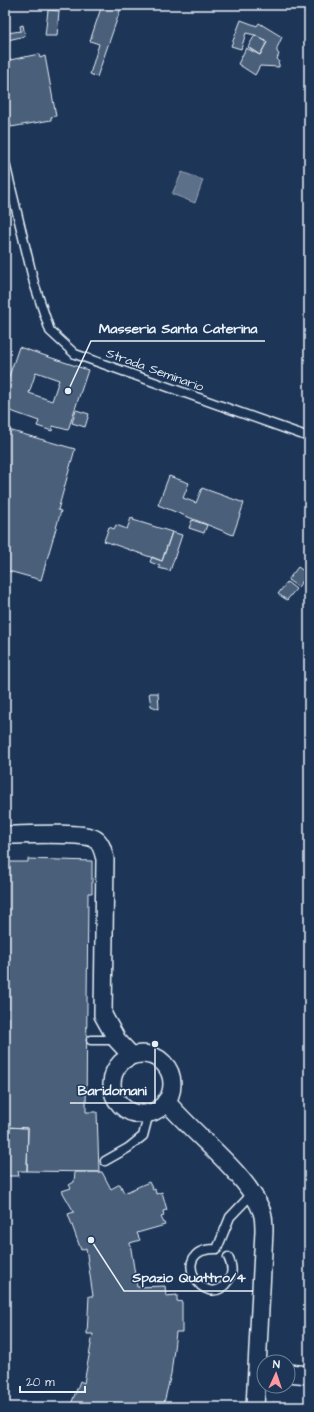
<svg xmlns="http://www.w3.org/2000/svg" width="314" height="1412" font-family="'Architects Daughter',sans-serif">
<rect width="100%" height="100%" fill="#1d3557"/>
<filter id="ink" filterUnits="userSpaceOnUse"><feTurbulence type="fractalNoise" baseFrequency=".025" numOctaves="2"/><feDisplacementMap in="SourceGraphic" scale="8" xChannelSelector="R" yChannelSelector="G"/><feConvolveMatrix kernelMatrix="1 2 1 2 8 2 1 2 1" color-interpolation-filters="sRGB"/></filter>
<g filter="url(#ink)">
<path fill="#374d6c" stroke="#909fb2" d="M272 1402 309 1405V1407H271Z"/>
<path fill="#5d7089" stroke="#95a4b5" d="M182 172 203 180 195 203 172 194Z"/>
<path fill="#495e7a" stroke="#e8f1f8" fill-rule="evenodd" d="M102 5H122L97 77 90 74 99 44 90 41Z
M48 10 59 11 57 36H45Z
M241 20 257 26 259 23 282 37 277 48V52L279 54 277 59 279 61 278 63 279 64V67L260 66 255 75 238 64 246 48 260 55 267 42 255 35 246 33 241 49 231 46Z
M23 25 25 36 8 40 7 33 21 31 20 26Z
M255 35 267 42 260 55 248 47Z
M39 54 40 58 45 56 56 116 51 117V120L11 127 5 96V61Z
M19 347 88 370 68 430 53 426 52 431 37 426 39 421 5 409V388ZM36 372 59 380 52 401 29 393Z
M76 410 89 414 85 427 72 423Z
M5 429 75 449 58 510 61 511 41 580 5 570Z
M169 476 189 483 183 498 196 503 202 488 244 503 233 535 158 505Z
M131 518 134 519 133 520 172 532 162 561 104 541 109 527 114 529 116 525 127 529Z
M192 520 207 525 204 533 189 528Z
M172 532 182 535 170 571 159 568 160 566 150 562 152 557 162 561Z
M298 567 308 574 298 587 288 580Z
M287 582 296 589 287 600 278 594Z
M149 693H158L159 709 151 706Z
M28 859 92 861V893H88L86 1112H97L99 1172 27 1171 28 1128 5 1127V1032H8V968H5V862H28Z
M5 1127 28 1128 27 1171H18L19 1176H5Z
M75 1172H102L111 1189 120 1184 124 1193 149 1182 153 1190 155 1189 156 1194 162 1192 167 1210 163 1211 164 1216 161 1217 165 1225 137 1233 140 1240 130 1243 137 1287 165 1286 166 1296 177 1295V1301L182 1302V1332H176L171 1374 163 1407H70L80 1381 84 1383 93 1334H87L89 1296H93L86 1248 81 1250 68 1214 74 1212 62 1191 71 1188 69 1185 74 1182Z"/>
<g fill="none" stroke-linecap="round" stroke-linejoin="round">
<defs>
<path id="service" d="M5 163 34 283 50 331 75 354 309 437
M91 1040H117
M105 1161 128 1148 143 1136 149 1113
M228 1257C232 1265 234 1273 228 1281 205 1315 165 1247 217 1249L230 1217 252 1194"/>
<path id="minor" d="M5 835C24 835 78 832 93 838 101 841 103 851 105 859L103 1015 117 1040 131 1055
M112 1084a30 30 0 1 1 60 0a30 30 0 1 1-60 0Z
M166 1101C194 1135 247 1173 262 1212 264 1218 264 1225 264 1231L255 1407
M288 1373 309 1375"/>
</defs>
<use href="#service" stroke="#e8f1f8" stroke-width="11"/>
<use href="#minor" stroke="#e8f1f8" stroke-width="20"/>
<use href="#service" stroke="#1d3557" stroke-width="8"/>
<use href="#minor" stroke="#1d3557" stroke-width="17"/>
</g>
</g>
<g text-anchor="middle" dominant-baseline="central" stroke-width="3" stroke-linejoin="round" paint-order="stroke">
<g font-size="13" fill="#e8f1f8" stroke="#1d3557">
<text transform="translate(155 370) rotate(20)">Strada Seminario</text>
</g>
</g>
<path fill="none" stroke="#e8f1f8" stroke-width="1.5" d="M68 391L91 341H265M155 1044L155 1103H70M91 1240L124 1291H253"/>
<g fill="#e8f1f8" stroke="#1d3557" stroke-width="1.5">
<circle cx="68" cy="391" r="4"/>
<circle cx="155" cy="1044" r="4"/>
<circle cx="91" cy="1240" r="4"/>
</g>
<g font-size="14" text-anchor="middle" font-weight="bold" fill="#e8f1f8" stroke="#1d3557" stroke-width="3" stroke-linejoin="round" paint-order="stroke">
<text x="178" y="333">Masseria Santa Caterina</text>
<text x="112" y="1095">Baridomani</text>
<text x="189" y="1282">Spazio Quattro/4</text>
</g>
<rect width="314" height="1412" fill="none" stroke="#1d3557" stroke-width="20"/>
<rect x="10" y="10" width="294" height="1392" fill="none" stroke="#e8f1f8" stroke-width="1.5" filter="url(#ink)"/>
<g transform="translate(276 1374) rotate(3)"><circle r="19" fill="#1d3557" stroke="#6e8097"/>
<path d="M0-3L7 15L0 10L-7 15Z" fill="#ff9aa2"/>
<text y="-6" font-size="11" font-weight="bold" text-anchor="middle" fill="#e8f1f8">N</text>
</g>
<path d="M20 1386v6h65v-6" fill="none" stroke="#e8f1f8" stroke-width="2"/>
<text x="26" y="1386" font-size="12" fill="#e8f1f8" stroke="#1d3557" stroke-width="3" paint-order="stroke">20 m</text>
</svg>
